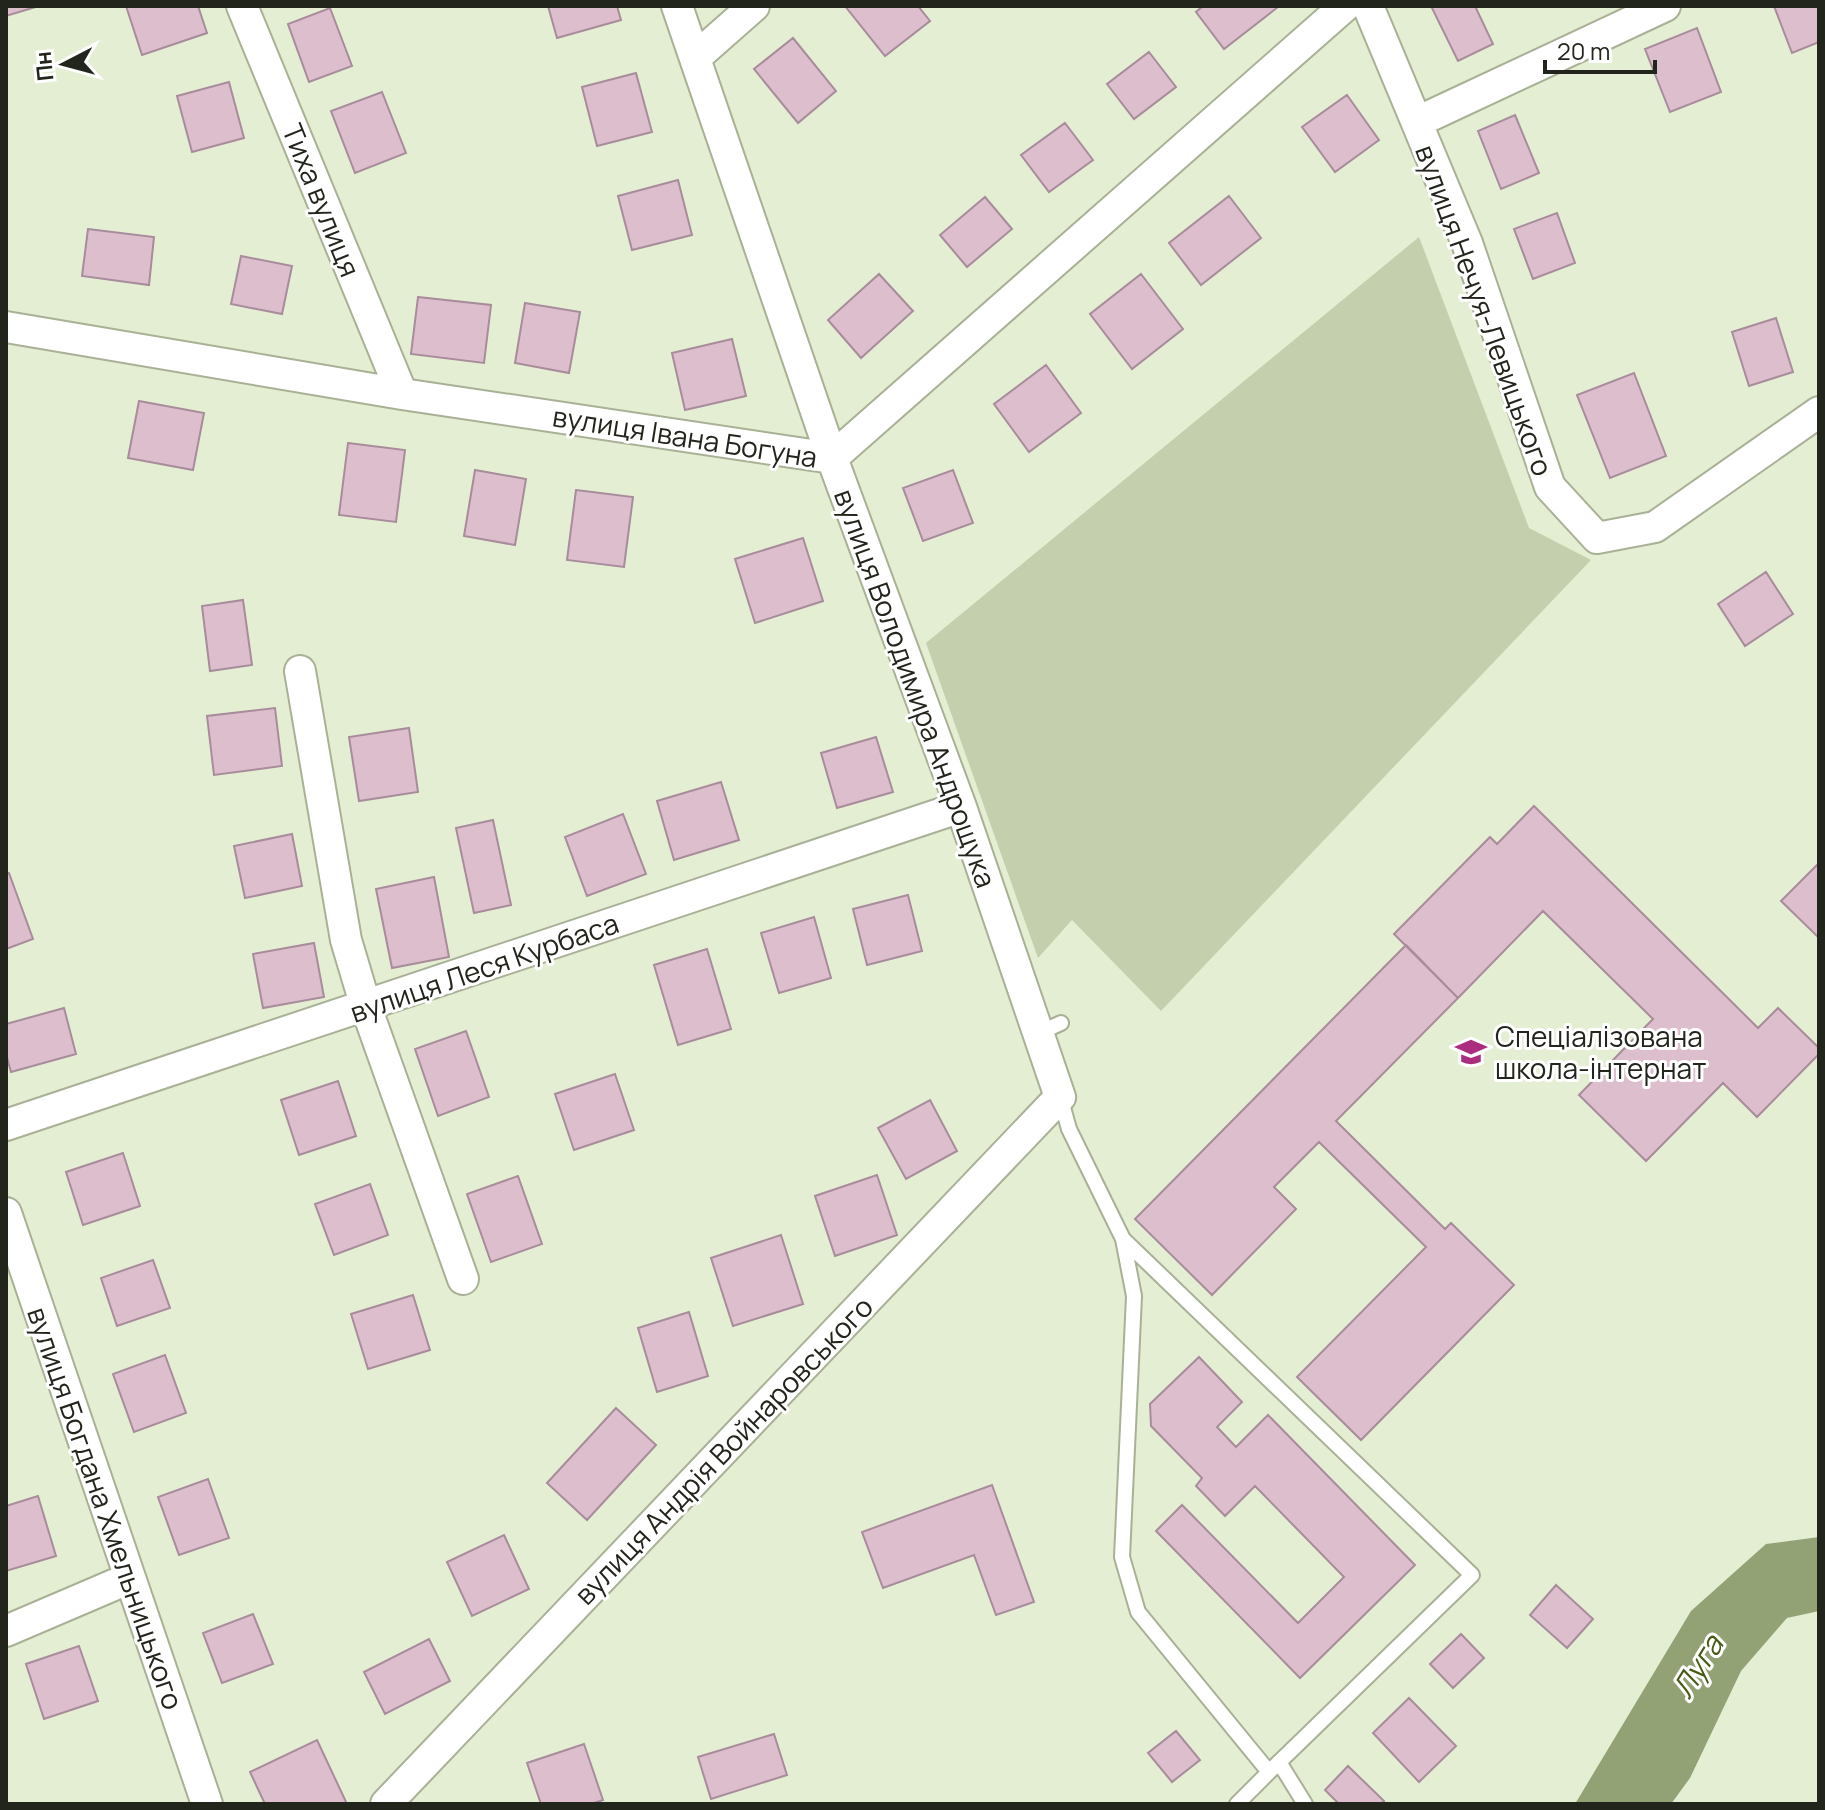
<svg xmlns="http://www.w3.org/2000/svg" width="1825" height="1810" font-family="Manrope,sans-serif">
<rect width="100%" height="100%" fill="#e4eed2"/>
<path fill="#c3cfad" d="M1419 237 1529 528 1591 560 1161 1011 1072 920 1038 958 926 643Z"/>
<path fill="#93a275" d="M1819 1537V1611L1787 1618 1741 1671 1690 1778 1671 1804H1575L1691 1611 1766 1544Z"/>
<path fill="#dcbecd" stroke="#a88c9b" stroke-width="2" d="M6 6H39L6 16Z
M126 6H198L207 33 142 55Z
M548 6H617L621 20 557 38Z
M845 6H918L930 21 885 56Z
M1203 6H1277L1278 7 1224 49 1196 12Z
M1431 6H1475L1493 44 1458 61Z
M1774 6H1819V42L1792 53Z
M330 8 352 66 309 82 288 24Z
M1697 28 1721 92 1670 112 1645 49Z
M793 38 836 91 798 123 754 69Z
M1149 52 1176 87 1134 119 1107 84Z
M636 73 652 132 597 146 582 87Z
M229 82 244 138 192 152 177 96Z
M382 92 406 153 355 173 331 111Z
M1347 95 1379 140 1335 172 1302 127Z
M1515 115 1539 173 1501 189 1478 131Z
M1065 123 1093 160 1049 192 1021 155Z
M678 180 692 235 632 250 618 196Z
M1229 196 1261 238 1201 285 1169 243Z
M985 197 1012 229 967 267 940 235Z
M1557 213 1575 263 1533 279 1514 229Z
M88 229 154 237 149 285 82 276Z
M241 256 292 266 282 314 231 304Z
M879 274 913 311 861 358 828 320Z
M1141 274 1183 329 1132 369 1090 314Z
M418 297 491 305 484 363 411 354Z
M525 303 580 312 569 373 515 363Z
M1776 318 1793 372 1749 386 1732 332Z
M732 339 746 396 685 410 672 353Z
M1046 365 1081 413 1029 452 994 404Z
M1634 373 1666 456 1610 478 1577 395Z
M139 401 204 413 193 470 128 458Z
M348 443 405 450 396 522 339 515Z
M475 470 526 479 515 545 464 536Z
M953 470 973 523 923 541 903 488Z
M576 490 633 497 624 567 567 560Z
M803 538 823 601 755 623 735 559Z
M1766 572 1793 614 1745 646 1718 604Z
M243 600 252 665 210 671 202 606Z
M275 708 282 766 214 775 207 716Z
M409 728 418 792 359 801 349 737Z
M876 737 893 792 837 808 821 753Z
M721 782 739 840 674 860 657 801Z
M1534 806 1758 1028 1778 1008 1819 1048V1054L1757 1117 1723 1083 1646 1161 1579 1095 1653 1019 1543 911 1458 998 1394 934 1490 837 1497 844Z
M623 814 646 874 587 896 565 837Z
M493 820 511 905 474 913 456 828Z
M292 834 302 886 245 898 234 846Z
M1819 863V938L1781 901Z
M9 873 33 939 6 949V874Z
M434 877 449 957 392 968 376 889Z
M908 895 922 951 867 965 853 909Z
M814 917 831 978 779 993 761 933Z
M314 943 324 997 263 1008 253 954Z
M1406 945 1458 998 1336 1121 1445 1229 1451 1223 1514 1285 1361 1440 1297 1377 1426 1247 1319 1142 1274 1187 1296 1209 1212 1295 1135 1219Z
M707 949 731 1029 678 1045 654 965Z
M64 1008 76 1054 11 1072 6 1054V1024Z
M466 1031 489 1097 438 1116 415 1049Z
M615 1074 634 1130 574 1150 555 1094Z
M338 1081 356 1136 299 1155 281 1100Z
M930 1100 957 1151 906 1179 878 1128Z
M123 1153 140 1206 83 1225 66 1172Z
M877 1175 897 1235 835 1256 815 1196Z
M518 1176 542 1244 491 1262 467 1194Z
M370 1184 388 1235 334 1255 315 1204Z
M781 1235 803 1304 733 1326 711 1258Z
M153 1260 170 1308 117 1326 101 1278Z
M413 1295 430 1350 368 1369 351 1314Z
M689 1312 708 1376 657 1392 638 1328Z
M165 1355 186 1413 134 1432 113 1374Z
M1199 1357 1242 1402 1217 1427 1236 1447 1268 1415 1415 1565 1300 1678 1156 1531 1182 1505 1298 1623 1344 1577 1255 1486 1225 1516 1196 1486 1202 1478 1151 1426 1150 1404Z
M616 1408 656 1445 587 1520 547 1483Z
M208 1479 229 1538 179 1555 158 1497Z
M992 1485 1034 1602 996 1615 974 1555 883 1588 862 1532Z
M38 1496 56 1556 6 1571V1506Z
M504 1535 529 1589 472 1616 447 1562Z
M1556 1585 1593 1619 1567 1648 1530 1615Z
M253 1614 273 1664 222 1683 203 1633Z
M1461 1634 1484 1658 1453 1688 1430 1664Z
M429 1639 450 1681 385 1714 364 1672Z
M79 1646 98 1701 44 1719 26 1664Z
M1409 1698 1456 1746 1419 1782 1373 1733Z
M1176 1731 1200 1760 1172 1782 1148 1753Z
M774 1734 787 1775 711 1799 698 1757Z
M317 1740 347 1804H265L250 1772Z
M584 1744 603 1800 591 1804H541L527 1763Z
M1348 1766 1384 1801 1381 1804H1339L1325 1790Z"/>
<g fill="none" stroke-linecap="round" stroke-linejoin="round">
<defs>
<path id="service" d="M1039 1033 1061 1023
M1060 1097 1069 1129 1123 1239 1472 1575 1269 1772 1138 1612 1122 1557 1134 1296 1123 1239
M1279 1762 1305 1804
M1237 1804 1269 1772"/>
<path id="minor" d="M242 6 402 394
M1368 6 1467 243 1550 487 1597 538 1655 527 1819 412
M695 58 754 6
M1417 122 1665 6
M6 327 402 394 832 458 1345 6
M300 671 346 940 366 1007 463 1279
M6 1125 961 807
M6 1213 207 1804
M6 1631 130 1578
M386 1804 1060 1097 961 807 832 458 677 6"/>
</defs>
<use href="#service" stroke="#a8b196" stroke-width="18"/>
<use href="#minor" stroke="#a8b196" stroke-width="34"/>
<use href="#service" stroke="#fff" stroke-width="14"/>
<use href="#minor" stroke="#fff" stroke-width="30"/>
</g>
<defs>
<symbol id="school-bare" viewBox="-9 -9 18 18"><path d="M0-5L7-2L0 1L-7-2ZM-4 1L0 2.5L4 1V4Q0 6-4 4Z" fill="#aa2d7e" stroke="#fff" stroke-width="2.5" paint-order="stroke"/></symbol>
</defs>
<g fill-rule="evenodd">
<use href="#school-bare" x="1449" y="1030" width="44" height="44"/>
</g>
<g text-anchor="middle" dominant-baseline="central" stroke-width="6" stroke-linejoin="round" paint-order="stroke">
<g font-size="28" fill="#22251b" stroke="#fff">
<text transform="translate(322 200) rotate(68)">Тиха вулиця</text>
<text transform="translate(1485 310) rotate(70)">вулиця Нечуя-Левицького</text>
<text transform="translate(685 436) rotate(9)">вулиця Івана Богуна</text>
<text transform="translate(916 688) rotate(70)">вулиця Володимира Андрощука</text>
<text transform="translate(484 967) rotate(-19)">вулиця Леся Курбаса</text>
<text transform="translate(723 1450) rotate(-46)">вулиця Андрія Войнаровського</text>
<text transform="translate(106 1508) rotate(71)">вулиця Богдана Хмельницького</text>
</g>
<g font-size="28" fill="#22251b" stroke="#fff" text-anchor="start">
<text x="1495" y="1036">Спеціалізована<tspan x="1495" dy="32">школа-інтернат</tspan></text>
</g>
<g font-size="30" font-style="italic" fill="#475913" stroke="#fff">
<text transform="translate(1697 1666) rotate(-58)">Луга</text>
</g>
</g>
<rect width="1825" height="1810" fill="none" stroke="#22251b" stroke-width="16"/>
<g transform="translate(64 64) rotate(264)" stroke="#ffffff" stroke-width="6" paint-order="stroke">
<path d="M0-6L14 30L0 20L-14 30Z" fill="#22251b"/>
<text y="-12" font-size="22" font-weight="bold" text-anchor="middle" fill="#22251b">Пн</text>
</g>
<path d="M1545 60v12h110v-12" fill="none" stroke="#22251b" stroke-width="4"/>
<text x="1557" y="60" font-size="24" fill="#22251b" stroke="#ffffff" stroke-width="6" paint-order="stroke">20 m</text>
</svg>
